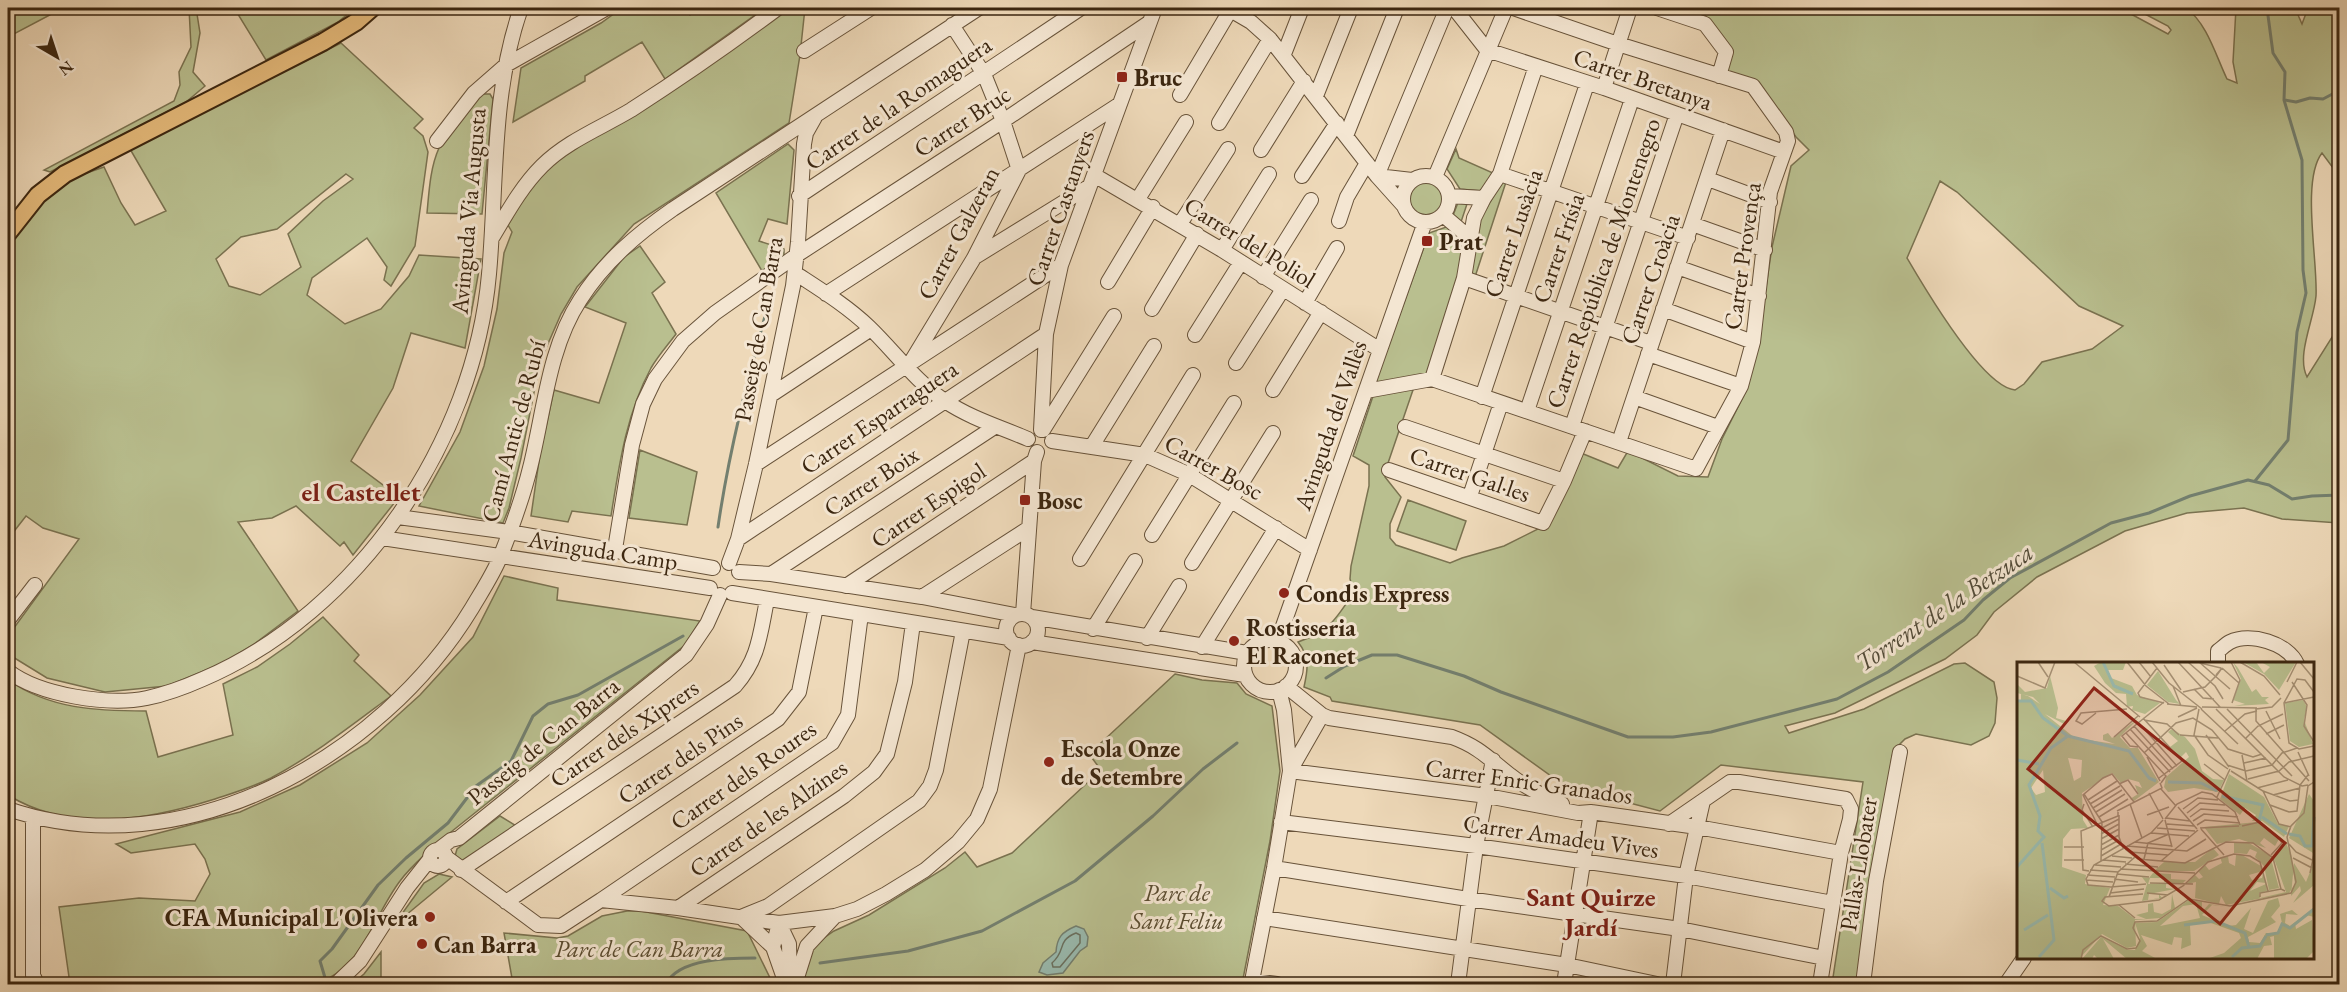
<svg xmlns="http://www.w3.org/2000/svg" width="2347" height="992" font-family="'EB Garamond',serif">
<rect width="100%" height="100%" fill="#eed9b9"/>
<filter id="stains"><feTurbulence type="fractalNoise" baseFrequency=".00333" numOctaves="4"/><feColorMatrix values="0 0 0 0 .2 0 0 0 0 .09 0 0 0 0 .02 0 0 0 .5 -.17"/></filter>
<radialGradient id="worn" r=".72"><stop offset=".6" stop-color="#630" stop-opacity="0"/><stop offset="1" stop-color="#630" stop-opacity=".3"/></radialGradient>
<path fill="#b9bf8f" stroke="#7a7250" stroke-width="1.5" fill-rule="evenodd" d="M8 8H63L12 35 8 20Z
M189 8H198L197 14 200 33 193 72 205 86 186 102 50 172 44 170 174 101 180 85 179 72 191 47Z
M238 8H294L299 12 303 8H355L338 22 266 60 236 11Z
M622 8H684L690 15 698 8H765L665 79 642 42 585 76V81L513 122 521 68 601 23Z
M788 8H805L800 55 789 123 634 224 577 287 561 314 540 362 521 458 509 508 503 523 419 506 460 432 484 366 497 309 504 253 512 232 508 225C523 199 538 176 562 157L699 72Z
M1683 8H2110L2131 14 2168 34 2171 30 2168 26 2143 13 2127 8H2186C2207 23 2216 56 2227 79L2237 83 2233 62 2236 8H2295L2302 24 2308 8H2339V176L2322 153C2301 180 2318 261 2316 296 2314 320 2296 355 2307 377L2339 326V523L2282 519 2244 508 2187 513 2125 531 2037 577 1994 612 1977 635 1945 659 1835 713 1785 726 1789 733 1864 709 1954 664 1965 663 1994 682 1997 698 1995 723 1989 736 1971 745 1916 734 1905 739 1895 749 1892 756 1860 984H1832L1863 782 1721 765 1660 811 1565 786 1480 725 1332 701 1330 697 1304 687C1308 669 1310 657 1298 642 1330 631 1336 619 1354 592L1350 579 1351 566 1369 486V465L1353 456 1373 396 1414 387 1386 469 1385 477 1401 497 1390 524V538L1396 545 1450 563 1462 558 1504 546 1546 525 1581 453 1618 468 1628 451 1678 476 1708 477 1722 439 1746 391 1762 314 1772 247 1791 166 1809 150 1796 137 1758 84 1724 72 1732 50 1704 14ZM1940 181 1957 192 2079 306 2123 326 2092 349 2042 362 2024 384 2015 390C1982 387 1924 287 1907 258Z
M341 43 423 119 414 128 423 136 428 152 415 246 391 286 384 280 387 267 367 238 312 278 307 295 345 324 381 309 409 276 419 255 481 259 465 348 411 333 393 388 351 461 399 497 353 555 344 542 340 546 296 506 272 518 238 522 298 611 253 645 223 663 167 686 105 692 47 678 8 654V636L79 539 43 528 26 516 8 539V242L41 201 75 177 104 167 121 203 135 225 166 211 130 149ZM346 174 353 179 323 201 288 234 301 267 260 295 229 286 216 259 241 237 277 229Z
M482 94H490L493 99 482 214 427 213C429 192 430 168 439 148 446 131 469 105 482 94Z
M788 144 794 150 787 224 768 219 759 241 784 249V258L762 271 716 193Z
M1456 149 1459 158 1493 173 1481 191 1460 189 1447 169Z
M1405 199a20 20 0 1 1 40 0a20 20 0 1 1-40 0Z
M1502 181 1506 182 1475 277 1469 274 1480 220Z
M1459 200 1468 201 1460 225 1452 218Z
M1449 226 1465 239 1459 279 1427 375 1375 383 1429 233Z
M640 246 665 282 652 293 676 334C667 346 658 356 651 368 626 414 619 466 611 516L572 511 568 522 531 516 540 454 554 390 599 403 626 323 585 307 624 257Z
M640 450 697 472 687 525 629 518Z
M1408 500 1466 521 1456 550 1397 531Z
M504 576 558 588 557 600 700 621 685 645 436 844C424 856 410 867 400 881 372 918 364 967 316 984H70L59 907 139 898 195 901 210 874 205 859 195 844 131 853 116 844 240 812 300 785 367 743 420 695 473 637Z
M323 617 359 655 354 661 391 696C352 725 314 755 271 778 253 787 233 793 215 799 148 820 71 834 8 795V680C50 709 96 711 146 711L158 757 233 735 223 684 257 667 290 644Z
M1175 674 1202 680 1237 683 1246 694 1272 706 1280 771 1270 841 1242 984H802L810 952 821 940 834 931 869 915 945 868 965 852 977 867 1012 853 1101 770 1089 754Z
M500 816 518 827 465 863 455 856 457 849Z
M8 820 14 824 10 932 16 984H8Z
M439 874 452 877 394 925 424 883Z
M627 911H641L747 931 773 984H513L504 933 557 938 568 936 602 916Z
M381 952V984H352L364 974Z"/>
<path fill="#99baae" stroke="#737f6f" stroke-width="1.5" d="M1076 926 1084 929 1088 937 1087 946 1080 951 1063 973 1047 975 1039 972 1043 963 1056 952C1057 937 1062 932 1076 926Z"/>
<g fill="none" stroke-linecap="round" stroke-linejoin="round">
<path stroke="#6a705f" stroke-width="1.5" d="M1076 933 1080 935V943L1060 967H1053L1052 963C1067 950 1056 941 1076 933Z"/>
<path stroke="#737f6f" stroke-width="3" d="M2285 100 2296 102 2310 98 2323 99 2340 90
M2255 481 2288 440 2297 332 2306 293 2303 270 2302 160 2284 100 2285 72 2273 53 2267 8
M718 527C729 451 748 377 769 302
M1326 678 1345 666 1372 655H1397L1464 676 1501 692 1628 737H1673L1711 732 1837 699 1888 672 1964 620 1983 600 2010 578 2111 523 2149 513 2190 496 2248 480 2269 485 2292 499 2312 496 2340 495
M820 963 908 951 982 931 1075 881 1153 816 1203 769 1237 743
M326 981 320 961 332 949 378 885 406 858 448 823 476 786 511 761 533 716 548 704 578 695 683 636
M666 984C679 958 730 958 755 958"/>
<defs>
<path id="minor" d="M1227 8 1251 22 1270 39 1377 176 1403 205
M1454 8 1487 50 1604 88 1784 152
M1657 8 1705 24 1726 52 1719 76
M804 51 871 8
M1284 54 1302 8
M1604 88 1630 8
M1180 95 1231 9
M1316 96 1351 8
M1219 123 1270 39
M1346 136 1397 8
M437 141 474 93 506 65 607 8
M1261 150 1304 81
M1500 174 1688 238
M1094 175 1222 250 1380 350
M1403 199a23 23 0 1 1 46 0a23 23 0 1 1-46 0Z
M1302 176 1337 123
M1377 176 1447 8
M1377 176 1412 180
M1435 177 1506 8
M1708 179 1770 202
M799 196 1081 8
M1449 196 1484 198
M1138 199 1186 122
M1443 215 1470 238
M1339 221 1347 197 1367 163
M1180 224 1228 149
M1692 224 1765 250
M492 238C507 213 521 187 542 166 567 141 601 128 631 110 681 78 730 44 778 8
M1222 250 1269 174
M975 257 1090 186
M1677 267 1759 296
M795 273C821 290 847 306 869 327 895 352 915 381 945 401 970 418 1000 427 1028 439
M1263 277 1311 200
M1464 278 1651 343
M1108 282 1153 207
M826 294 1120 104
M1305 303 1337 248
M1152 309 1197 234
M1663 309 1753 342
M1195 335 1241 262
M1648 354 1741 386
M911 362 974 258 1019 170 1003 121 984 74 952 25
M1236 363 1283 289
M1432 379 1464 278 1474 218 1484 198 1500 174 1536 66
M1273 390 1321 312
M1366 391 1432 379 1696 469 1741 386 1753 342 1770 192 1788 141 1786 132 1753 86 1618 44 1513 8
M771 395 871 329
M1482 397 1587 84
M1634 397 1718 427
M1527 411 1632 99
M1572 426 1677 114
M1405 427 1564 481
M1041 430 1046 334 1061 265 1155 8
M1043 430 1114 316
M1052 441 1145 455 1188 474 1310 550
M1619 442 1723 130
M1092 446 1154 346
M756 464 1061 265
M1389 470 1543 523 1564 481 1585 431
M1470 496 1501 403
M398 517 509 532 713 568
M1152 535 1234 403
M382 538 710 588
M738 539 1046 334
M615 549 632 445 643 404 655 379 683 341 715 313 797 255 1003 121 1150 22
M1080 559 1193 375
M729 563 738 539 756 464 793 286 798 242 804 144 806 133 815 117
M1192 563 1273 433
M739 572 771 574 922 597 1015 615
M771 574 996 426
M846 586 1034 461
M732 593 1009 638
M922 597 1029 528
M1023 614 1034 461 1037 452
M1006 630a16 16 0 1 1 32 0a16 16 0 1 1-32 0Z
M1032 617 1247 653
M8 620 35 585
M1093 629 1135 561
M1147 638 1179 586
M1244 666a26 26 0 1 1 52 0a26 26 0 1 1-52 0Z
M1274 640 1282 629 1425 222
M1032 642 1245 675
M1202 647 1276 528
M2218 664V651C2222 648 2226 644 2230 642 2250 632 2288 643 2297 664
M8 671C39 695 108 706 147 698 166 694 185 687 203 679 359 612 474 442 489 274 497 185 491 94 521 8
M1286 686 1322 715 1329 718 1452 737C1479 747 1488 758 1510 775 1526 788 1544 796 1562 804
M1279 690 1284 710 1290 771 1487 796 1578 813 1591 812 1697 827 1841 853
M8 809C183 869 381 758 472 608 482 591 494 573 501 555 512 527 523 497 530 468 544 413 548 349 580 300 604 262 637 234 673 209L979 8
M33 818V975L37 984
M1281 822 1476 846 1686 876 1833 903
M1669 824 1730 782H1739L1846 799 1851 809 1850 819 1841 853 1820 984
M430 858a8 8 0 1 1 16 0a8 8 0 1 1-16 0Z
M438 850 451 840 459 838 686 655 707 624 720 595
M447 858 538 925 561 926 601 900 678 908 779 923 835 916 857 909 886 894 925 870 958 842 977 819 990 789 1019 645
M1274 868 1468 899 1680 929 1824 958
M461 870 735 686C759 659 760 634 767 600
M601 900 832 743 848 715 861 614
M506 902 778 719 799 692 816 607
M678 908 844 796 874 772 887 754 905 682 913 623
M741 917 768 906 919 801 930 786 936 770 963 631
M742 918 773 947
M1264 918 1567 965 1657 984
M779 923 773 947 786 984
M779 923 789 944 790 984
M336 984 360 961 407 888 430 859
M795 984 807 946 835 916
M1277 984 1252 981 1274 868 1290 771 1322 715
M1458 984 1476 846 1493 760
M1564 984 1591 812
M1673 984 1686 876 1703 801
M1863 984 1876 881 1900 752
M2006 984 2024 958"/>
<path id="major" d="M8 233 38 195 65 174 323 42 356 22 372 8"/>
</defs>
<use href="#minor" stroke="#68533a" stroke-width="16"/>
<use href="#major" stroke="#3b2610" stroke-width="20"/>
<use href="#minor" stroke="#f4e6d2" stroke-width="14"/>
<use href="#major" stroke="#e7bc7c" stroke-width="16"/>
</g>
<g fill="#8f2418" stroke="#f4e6d2" stroke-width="2">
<rect x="1116" y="71" width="12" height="12" rx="3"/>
<rect x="1421" y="235" width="12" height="12" rx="3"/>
<rect x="1019" y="494" width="12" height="12" rx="3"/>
<circle cx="1284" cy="593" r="6"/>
<circle cx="1234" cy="641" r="6"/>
<circle cx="1049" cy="762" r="6"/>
<circle cx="430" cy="917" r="6"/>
<circle cx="422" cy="944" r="6"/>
</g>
<g text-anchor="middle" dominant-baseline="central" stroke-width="6" stroke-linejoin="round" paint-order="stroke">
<g font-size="24" font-weight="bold" fill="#3b2610" stroke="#f4e6d2" text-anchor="start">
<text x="1134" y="77">Bruc</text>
<text x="1439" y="241">Prat</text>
<text x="1037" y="500">Bosc</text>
<text x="1296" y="593">Condis Express</text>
<text x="1246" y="627">Rostisseria<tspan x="1246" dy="28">El Raconet</tspan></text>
<text x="1061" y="748">Escola Onze<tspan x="1061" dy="28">de Setembre</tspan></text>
<text x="418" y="917" text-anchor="end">CFA Municipal L'Olivera</text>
<text x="434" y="944">Can Barra</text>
</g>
<g font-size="24" fill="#3b2610" stroke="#f4e6d2">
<text transform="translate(1643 79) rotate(19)">Carrer Bretanya</text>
<text transform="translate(898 103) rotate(-34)">Carrer de la Romaguera</text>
<text transform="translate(962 121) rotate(-33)">Carrer Bruc</text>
<text transform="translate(1060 208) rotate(-71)">Carrer Castanyers</text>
<text transform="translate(468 211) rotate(-85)">Avinguda Via Augusta</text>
<text transform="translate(958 233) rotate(-62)">Carrer Galzeran</text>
<text transform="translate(1513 233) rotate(-71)">Carrer Lusàcia</text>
<text transform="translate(1250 242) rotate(32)">Carrer del Poliol</text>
<text transform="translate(1558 248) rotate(-71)">Carrer Frísia</text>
<text transform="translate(1742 256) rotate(-82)">Carrer Provença</text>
<text transform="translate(1603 263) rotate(-71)">Carrer República de Montenegro</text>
<text transform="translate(1650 279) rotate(-71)">Carrer Croàcia</text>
<text transform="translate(758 329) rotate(-80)">Passeig de Can Barra</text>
<text transform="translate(879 417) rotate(-34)">Carrer Esparraguera</text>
<text transform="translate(1330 425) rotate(-71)">Avinguda del Vallès</text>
<text transform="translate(513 431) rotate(-75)">Camí Antic de Rubí</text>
<text transform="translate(1214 467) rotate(29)">Carrer Bosc</text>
<text transform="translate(1470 474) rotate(19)">Carrer Gal·les</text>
<text transform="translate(871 481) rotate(-33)">Carrer Boix</text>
<text transform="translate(928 505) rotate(-34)">Carrer Espigol</text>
<text transform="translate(603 550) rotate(9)">Avinguda Camp</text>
<text transform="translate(624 733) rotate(-34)">Carrer dels Xiprers</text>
<text transform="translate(543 741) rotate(-39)">Passeig de Can Barra</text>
<text transform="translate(680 758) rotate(-34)">Carrer dels Pins</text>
<text transform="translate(743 775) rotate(-35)">Carrer dels Roures</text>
<text transform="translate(1529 781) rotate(8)">Carrer Enric Granados</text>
<text transform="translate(768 818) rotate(-35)">Carrer de les Alzines</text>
<text transform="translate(1561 836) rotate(8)">Carrer Amadeu Vives</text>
<text transform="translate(1858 864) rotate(-81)">Pallàs-Llobater</text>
</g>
<g font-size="24" font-style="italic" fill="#5a4c30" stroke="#f4e6d2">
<text x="1177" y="892">Parc de<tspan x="1177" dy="28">Sant Feliu</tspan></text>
<text x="639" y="948">Parc de Can Barra</text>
</g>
<g font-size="26" font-weight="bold" fill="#7a1f14" stroke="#f4e6d2">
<text x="361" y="492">el Castellet</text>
<text x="1591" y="897">Sant Quirze<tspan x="1591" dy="30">Jardí</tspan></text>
</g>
<g font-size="26" font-style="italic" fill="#524b38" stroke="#f4e6d2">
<text transform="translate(1944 607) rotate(-34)">Torrent de la Betzuca</text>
</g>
</g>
<g transform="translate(2017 662)">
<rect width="297" height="297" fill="#eed9b9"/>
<path d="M84 0H109L106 8H91L94 16 115 24 120 33 143 41 128 52 115 48 116 44 110 45 109 32 99 31 88 21 77 4ZM216 0 221 6 235 30 239 27 245 35H252L248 38 252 42 217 44 228 42 216 38 224 17ZM226 0H239L247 11 253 5 244 0H279L262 28 247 12ZM141 9 159 38 163 42 151 40 130 23ZM33 14 41 46 39 56 49 59 47 62 28 52 58 76 98 82 86 78V73L91 71 95 76 122 56 103 75 113 86H121L142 120 117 139 113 137 121 132 118 123 125 126 122 120 111 117 104 121 95 111 65 131 66 158 71 166 54 167 46 177 45 205 69 213 68 222 93 226 86 243 101 244 118 257H129L119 253 131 250V242L136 241 137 250 145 252 154 247 155 232 158 246 143 256 118 258 119 284 110 286 85 272 62 297H0V38L4 39V32L11 34 23 42 16 35 0 31V22L8 30 30 26ZM51 96 65 98 64 115 57 119ZM26 108 28 130 19 133 14 126ZM286 38 290 45 287 58 296 82 282 85 273 79 268 41ZM155 67 168 75 178 87 185 109 196 117 207 118 201 130 177 126 151 130 147 125 149 115 172 95 169 90 163 96 153 85 161 79 151 70ZM212 112 247 135 261 162 272 164 267 175 245 159H235L239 153 228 146 223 153 203 137ZM292 132 297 139 296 191 272 176ZM240 160 262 177 258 184 247 176 243 181 249 186 222 177 200 182 187 165ZM268 179 274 192 278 222 272 231 209 243 204 234 202 242 178 236 179 220 169 222 178 213 182 217 186 215 181 209 188 203 192 208 205 201 203 195 211 194 212 201 218 204 219 193H225L244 204 246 209 232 213 235 218 245 216 246 212 249 221 240 220 233 229 249 222 250 229 242 231 243 236 269 230 256 194ZM217 180 232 181 253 193 262 226 252 228 247 204 238 195 240 190 233 187 230 192 217 191ZM196 186 202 193 177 209H137L147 200H178ZM297 200V223L276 241 284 229 283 224 274 234 277 201 289 220ZM136 211 154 212V217L169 218 165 222 147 220V216H133L131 222H149V226L158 227 132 232 131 238 142 236V232L145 236 125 239 130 222 125 215 132 216ZM261 236 263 244 254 255 259 260 231 275 232 280 243 281 249 271H260L265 261 263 252 275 248 281 253 269 252 268 261 273 264 297 246V255L289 253 278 261 279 267 295 258 297 289 289 297H257V274L253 275 255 283 247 284 240 297H190L207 291 224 276 222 271 191 260 173 263 174 283 164 287 165 276 157 275 155 283 124 273 130 284 125 289 140 297H110L86 277 97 297H81L77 293 75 297H65L84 275 111 288H118L123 276 118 261 140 260 172 238 185 240V250L192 242 210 245 195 243 185 253 211 264 219 263 234 246 227 267 236 271 251 239ZM179 242 183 256 143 264 166 244Z" fill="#b9bf8f" fill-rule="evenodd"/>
<path fill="none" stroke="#99baae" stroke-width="3" d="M86 0 97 24 116 32M0 39H14L26 56 51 74 112 89 132 116 139 119M0 98 22 102M151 120 184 121 200 129M205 134 246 143 242 159M245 155 270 172M272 172 283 174 288 184H297M295 183 297 155M0 205 27 175 21 169 23 154 12 123 34 86 51 74M33 226 47 236 51 234M167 263 199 259 228 271 232 285M7 268 31 253M249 273 261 271 265 262 273 266 297 247M22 295 37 278 25 181M215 295 225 286 243 284 249 274"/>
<path fill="none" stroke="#a69175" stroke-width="1.5" d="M21 0 31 15M57 0 123 55M110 0 129 24 152 42M122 0 134 15M135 0 152 21 185 47M161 0 203 45M171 0 198 24 206 37M182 0 213 27M214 0 223 18 215 41M223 0 247 14 263 33M283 0 297 17M183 1 204 6M147 3 164 28M205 6 222 21M0 14 28 26 38 0M270 20 280 0M275 20 290 43 287 64 297 80M156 24 164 44M177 27 186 36 197 37M166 30 188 25 200 13 205 6 199 13M297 30 288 18 280 17 267 41 272 81 282 87 297 84M123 35 121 31 140 6M123 35 147 41M264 36 255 45 239 47V59L292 119M267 41 297 35M150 42 180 45M185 45 240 46M182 47 177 73 191 93 211 107M184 47 221 82M199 47 267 115 285 124 291 123M210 47 275 114M249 49 263 77M79 51 65 62 59 59 64 51 110 47M161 55 180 46M126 56 165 99 142 116M127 58 150 62 162 73M121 60 160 104M117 64 156 107M113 67 153 110M208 69 228 52 240 49M109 71 149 114 144 121M249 72 267 63M163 73 201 76M189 73 212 105M97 75 121 54M229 76 241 64 266 52M121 85 113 84 105 74 147 40M281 90 292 114M127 91 159 61 176 56 195 68 211 87 236 95 245 92M225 93 230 119M130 95 143 119M227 101 249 96M187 102 208 118M210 103 229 109 255 103 265 91 280 86M214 109 246 129 262 162 274 165M231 117 262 109 272 100 297 94M102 122 111 118 121 132M240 126 271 118M144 127 159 144M246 129 273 139 282 138M132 131 146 157M67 132 85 160 84 199M256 133 283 126M200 135 213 107M71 138 100 119M67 142 65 148 76 165M73 142 103 124M113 142 125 176M253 143 272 150 280 149 283 123 291 113M161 145 180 167M76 146 105 128M166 147 181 136 201 138M100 149 145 126 143 121M79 150 108 132M170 151 183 141 208 143M102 153V175L106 186M130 153 152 145M82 155 111 137M173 155 184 147 212 149M149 156 173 159M148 157 160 142 185 130 195 132 218 150 223 163M148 158 155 185M176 159 187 152 221 155M80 162 66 133 86 116 95 112 117 140M150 162 177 164M180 163 188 158 223 161M225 164 243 160 270 182M85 166 102 157M140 166 178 169M183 166 222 164M184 167 207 193M134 171 172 174M84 172 102 162M84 177 102 167M118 180 155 184M272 182 279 190 297 199M84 183 102 173M110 184 170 189 189 177M47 185H67M108 187 121 197 168 201 209 180 236 181 256 196 264 227M84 188 102 178M112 190 151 193M254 193 265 181 262 176M84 194 104 182M95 194 115 196M276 196 295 206M127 197 131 181 152 172M47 198H67M86 198 109 200M144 199 181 168M108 202 141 205M78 203 104 205M103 207 178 211M73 208 101 210M72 209 66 208 64 169 101 154V150M293 211 297 192M100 212 132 215M70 213 98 215M97 217 121 220M69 218 96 220M133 221 176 222M129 222 94 225 71 223 69 217 77 203 134 171 146 158M93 231 127 227M130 231 151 233M126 232 88 235 85 239 92 244 142 238 166 224 191 200 217 192 233 194 243 200 251 229M92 235 101 210 118 195M243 235V231L264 227 268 229M102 243 118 256M64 297 66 288 84 274 110 287 119 286 123 279 116 266 118 260 140 259 172 237 213 244 274 231 279 220 270 175 274 164 287 151 291 124 297 120"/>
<path fill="#8f2418" fill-opacity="0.15" stroke="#8f2418" stroke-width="3" d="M77 26 268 181 203 262 11 107Z"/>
<rect width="297" height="297" fill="none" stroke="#3b2610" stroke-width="3"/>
</g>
<rect width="2347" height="992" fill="none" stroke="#eed9b9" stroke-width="30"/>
<rect x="9" y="9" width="2329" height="974" fill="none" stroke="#3b2610" stroke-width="3"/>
<rect x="15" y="15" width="2317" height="962" fill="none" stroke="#3b2610" stroke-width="1.5"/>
<g transform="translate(57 57) rotate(141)" stroke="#f4e6d2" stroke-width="4.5" paint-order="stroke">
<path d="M0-4.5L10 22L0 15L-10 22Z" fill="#3b2610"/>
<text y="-9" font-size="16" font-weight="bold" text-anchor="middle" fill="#3b2610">N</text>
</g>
<rect width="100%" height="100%" filter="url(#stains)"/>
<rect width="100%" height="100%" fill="url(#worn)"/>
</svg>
